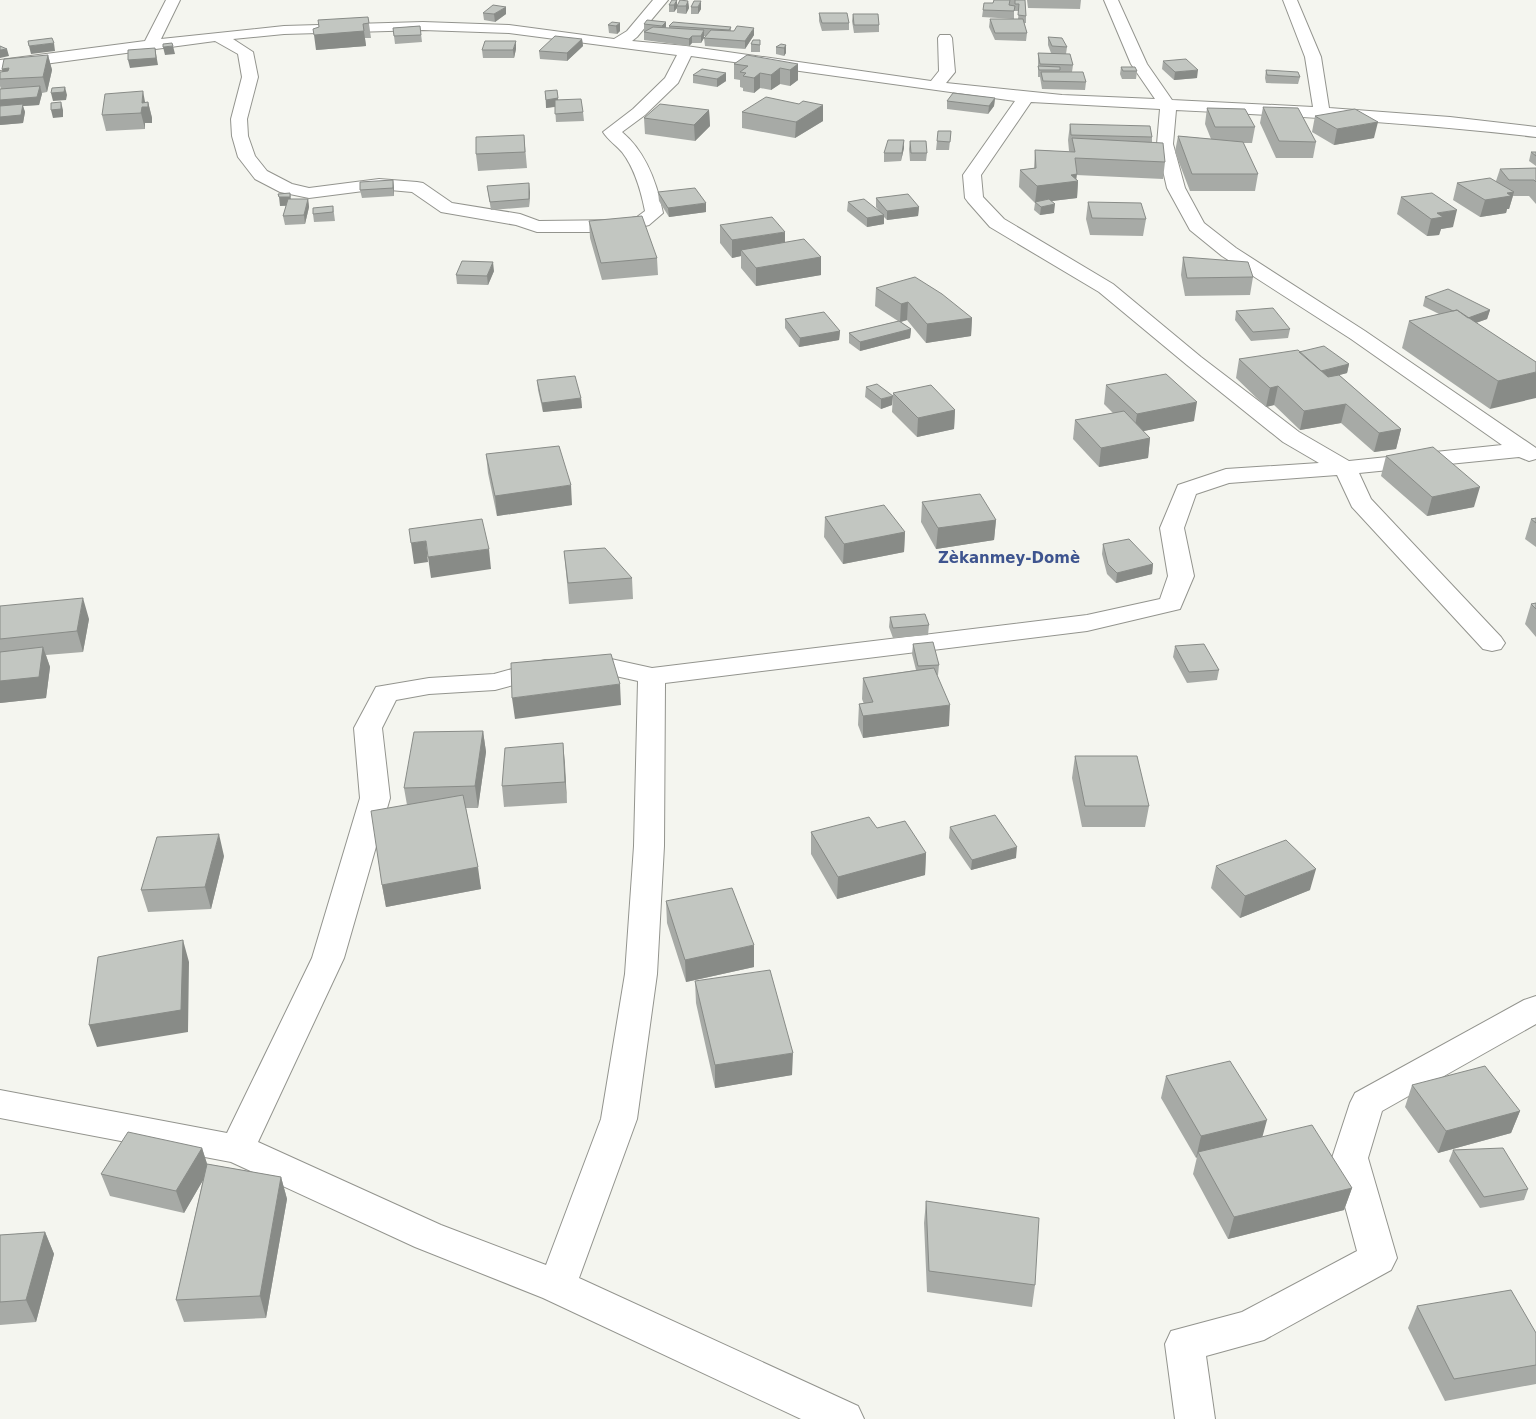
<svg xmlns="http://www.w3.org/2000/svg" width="1536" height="1419" font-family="'DejaVu Sans',sans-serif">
<rect width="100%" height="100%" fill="#f4f5ef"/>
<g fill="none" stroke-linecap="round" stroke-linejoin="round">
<defs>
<path id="street" d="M166 0H180L161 39 284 26 423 22 509 25 614 39 627 31 653 0H668L637 37 632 41 686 46 931 81 939 71 938 38 940 35H950L952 38 955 72 946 83 1062 95 1155 99 1131 64 1104 0H1118L1147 64 1172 100 1313 107 1305 57 1283 0H1297L1321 57 1329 108 1450 117 1536 127V137C1416 123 1296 116 1176 110L1173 144 1185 188 1204 223 1236 248 1365 331 1536 448V459L1529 461 1519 457 1359 473 1371 499 1501 637 1505 643 1501 649 1492 651 1483 649 1352 507 1337 475 1229 483 1196 494 1184 528 1194 576 1180 609 1087 631 665 683 664 846 657 974 637 1119 579 1278 858 1406 864 1419H801L543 1298 415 1247 231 1162 0 1118V1090L227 1133 312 958 360 798 354 728 376 687 429 678 494 674 545 660 611 659 652 668 1087 615 1160 599 1168 576 1160 528 1178 485 1226 469 1319 463 1283 442 1187 365 1099 292 990 227 968 202 965 198 963 175 1015 101 691 56 678 83 645 115 622 132C646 152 657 183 663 213L649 225 622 232H537L516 225 441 212 412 192 379 189 309 198 280 192 255 179 238 157 232 136 231 119 242 77 238 54 215 41 0 70V60L145 41ZM423 30 509 33 677 55 665 78 633 109 603 132C608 140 616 145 622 152 635 169 641 191 645 211L637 217 622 220 539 221 520 214 452 203 423 183 417 182 379 179 309 188 292 184 267 171 255 156 248 136 247 119 258 77 253 52 233 39 284 34ZM1031 102 1160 109 1157 144 1167 188 1190 230 1222 256 1351 339 1502 445 1349 461 1299 432 1201 357 1113 284 1004 219 983 197 981 175ZM611 675 638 681 634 846 625 974 601 1119 546 1265 441 1225 258 1142 344 958 390 798 382 728 396 700 429 694 495 690 546 676Z
M1536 996V1024L1382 1111 1368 1158 1397 1258 1391 1270 1264 1340 1206 1356 1215 1419H1175L1165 1344 1171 1331 1242 1312 1357 1251 1332 1158 1350 1103 1355 1093 1524 1000Z"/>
</defs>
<use href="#street" stroke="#93948e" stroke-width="2"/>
<use href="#street" fill="#fff" fill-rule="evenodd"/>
</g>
<path fill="#a7aaa6" d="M994 0H1025L1026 16V23H1024L1027 33 1026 41 995 40 989 27 990 19H1018L1019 11H1014V19L982 17 983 10 993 3Z
M1027 0H1081L1080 9 1028 8Z
M688 1 689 8 686 14 677 13V8L674 12H669V5H677Z
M694 1 701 9 698 14H691V7Z
M483 13 506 14 495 22 484 20Z
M819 13 849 23V30L822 31 819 21Z
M853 14 879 25V32L854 33 852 21Z
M368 17 371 38H365L366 46 316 50Z
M666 22V28H669V26L731 27V31L754 35 745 49 705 46 704 38 706 36H704V38L701 43H692L689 46 644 40V24Z
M620 23V31L617 34 609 33 608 25Z
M420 26 422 42 395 44 393 28Z
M1048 37 1067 47 1066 54 1073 65 1072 72 1086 82 1085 90 1042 89 1040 77H1038V53H1051L1048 45Z
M582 39 583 46 567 61 540 59 539 51Z
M760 40V52H751V44Z
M786 45V53L784 56 776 54V47Z
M516 49 514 58H483L482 50Z
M48 55 52 70 47 92 42 93 39 105 23 106 25 112 23 123 0 125V89H1L0 86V72H2V69Z
M1163 61 1197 78 1174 80 1162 69Z
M734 64H798V80L790 86 780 84 771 90 760 88 754 93 743 91V88L740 87V80L734 79Z
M1121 67 1137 71 1136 79H1122L1120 74Z
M1266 70 1300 77 1298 84 1266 83 1265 78Z
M726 73V81L717 87 693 83V75Z
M545 91 558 98V100L583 112 584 121 556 122 555 107 546 108Z
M995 98 994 106 988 114 947 109V101Z
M145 102H148L152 118V123H145V129L106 131 102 115Z
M799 104 823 121 795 138 742 128V112Z
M1263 107 1316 142 1313 158H1276L1260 123Z
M1207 108 1255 127 1252 143H1243L1258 174 1255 191H1190L1175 152 1178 136 1211 139 1205 124Z
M709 110 710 126 695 141 645 134 644 118Z
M1315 116 1374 138 1334 145 1312 132Z
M1070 124 1152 137V142L1165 162 1163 179 1076 175V179L1078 181 1077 198 1052 201 1054 213 1040 215 1034 210 1035 203 1019 187 1020 170 1034 168 1035 150 1071 152 1069 151 1068 140Z
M951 131 949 150H936L937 141Z
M524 135 527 168 478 171 476 154Z
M910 141 927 153 926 161H910L909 149Z
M904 148 901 161 884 162V153Z
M1531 152H1536V166L1529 161Z
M1536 168V204L1529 196H1513L1509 209H1507L1506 213 1480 217 1453 200 1457 183 1496 181 1500 169Z
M393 180 394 189V196L362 198 360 190Z
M487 186 530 192 529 207 491 210Z
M658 192 706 212 669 217 659 201Z
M290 193 291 199H308L309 207 305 224 285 225 283 216 286 206H280Z
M1401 197 1453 227 1441 229 1439 235 1427 236 1397 214Z
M876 198 919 207 918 216 887 220 884 217V224L867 227 847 211 848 202 879 211 876 207Z
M1088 202 1146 219 1143 236 1090 235 1086 219Z
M333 206 335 221 314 222 313 214Z
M589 221 657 258 658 275 602 280 590 238Z
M720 225 785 243 821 257V275L756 286 741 268V256L732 258 720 243Z
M1183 257 1253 277 1250 295 1185 296 1181 275Z
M494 271 488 285 457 284 456 275Z
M876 288 972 318 971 336 926 343 907 320 901 322 911 329 910 338 860 351 849 343V333L898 321 875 306Z
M1425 297 1490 310 1487 319 1476 323 1536 362 1490 409 1402 348 1409 321 1439 314 1423 306Z
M1236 311 1290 329 1288 338 1251 341 1235 320Z
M785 319 840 331 839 340 799 347 785 328Z
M1299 352 1349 364 1347 373 1339 375 1401 429 1396 449 1374 452 1341 423 1300 430 1274 405 1266 407 1236 378 1239 359Z
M537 380 581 398 582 408 543 412 538 390Z
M1106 385 1194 421 1143 431 1150 438 1148 458 1099 467 1073 439 1075 420 1113 413 1104 404Z
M866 387 892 405 881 409 865 397Z
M893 393 955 410 954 429 917 437 892 412Z
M486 454 572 505 497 516 488 473Z
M1386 456 1474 507 1427 516 1381 476Z
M922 502 996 520 994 540 936 549 921 522Z
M825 517 905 532 904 552 843 564 824 537Z
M1536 518V547L1525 539 1531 519Z
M1103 544 1153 564 1152 574 1116 583 1107 574 1102 554Z
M564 551 632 578 633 599 569 604Z
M1536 603V637L1525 624 1531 604Z
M0 606 89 619 83 652 46 655 50 667 46 698 0 703Z
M890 617 929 625 928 635 893 638 889 627Z
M913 644 939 665 938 675H937L949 726 863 738 858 725 859 704H864L862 699 863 678 916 670 912 654Z
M1175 646 1219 670 1217 680 1187 683 1173 657Z
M483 731 486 752 478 808H466L481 889 386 907 382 885 407 805 404 788Z
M563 743 567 803 504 807 502 786Z
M1075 756 1149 806 1145 827H1082L1072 778Z
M950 827 1016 858 971 870 949 838Z
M877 828 926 853 925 875 837 899 811 854V832Z
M224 856 211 909 148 912 141 890Z
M1216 866 1310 890 1240 918 1211 888Z
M666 901 754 967 686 982 667 923Z
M695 981 792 1075 715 1088 696 1003Z
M1166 1076 1262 1137 1352 1188 1344 1210 1228 1239 1193 1174 1197 1157 1196 1158 1161 1098Z
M1412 1085 1520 1111 1511 1133 1438 1153 1405 1107Z
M202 1148 207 1164 281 1177 287 1199 266 1318 184 1322 176 1300 203 1180 184 1213 110 1196 101 1174Z
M1453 1150 1528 1189 1524 1200 1480 1208 1449 1161Z
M926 1201 1035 1285 1032 1307 927 1292 924 1223Z
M45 1232 54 1254 36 1322 0 1325V1235Z
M1417 1306 1536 1333V1384L1445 1401 1408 1328Z"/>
<path fill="#888b87" d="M677 0V8L674 12V5Z
M688 1 689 8 686 14V6Z
M701 1V9L698 14V7Z
M506 7V14L495 22 494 14Z
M666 22V29L663 33 662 26Z
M620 23V31L617 34 616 26Z
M363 24 366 46 316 50 314 35Z
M754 28V35L745 49V41Z
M704 30V38L701 43V36Z
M692 36V43L689 46V39Z
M582 39 583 46 567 61V53Z
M516 41V49L514 58 513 50Z
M54 43 55 51 31 54 29 46Z
M786 45V53L784 56V48Z
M173 46 175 54 165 55 163 47Z
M155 48 158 65 130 68 128 60Z
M7 49 9 56 0 58V50Z
M48 55 52 70 47 92 43 77Z
M798 64V80L790 86V70Z
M9 68 4 79 2 69Z
M780 68V84L771 90V75Z
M1198 70 1197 78 1174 80 1175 72Z
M726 73V81L717 87V79Z
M760 73V88L754 93V78Z
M40 86 42 94 39 105 23 106 25 112 23 123 0 125V100Z
M65 87 67 95 66 100 53 101 51 93Z
M143 91 146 107 148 102 152 118V123H145V129L141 113Z
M558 98 559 106 546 108V100Z
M995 98 994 106 988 114 989 106Z
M61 102 63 110V117L53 118 51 110Z
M823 105V121L795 138 796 122Z
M709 110 710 126 695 141 694 125Z
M1378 122 1374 138 1334 145 1337 129Z
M904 140V148L901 161 902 153Z
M1077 174 1076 182 1078 181 1077 198 1035 203 1037 186 1071 175Z
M393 180 394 189V196L393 188Z
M529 183 530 192 529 207Z
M1514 192 1509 209H1507L1506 213 1480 217 1485 200 1507 193Z
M290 193 291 205 280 206 279 197Z
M308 199 309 207 305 224 304 215Z
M706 203V212L669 217 668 208Z
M1055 204 1054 213 1040 215 1041 207Z
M919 207 918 216 887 220V211Z
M1457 210 1453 227 1441 229 1439 235 1427 236 1431 219 1437 213Z
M884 215V224L867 227V218Z
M785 232V249L741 250V256L732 258V240Z
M821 257V275L756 286V268Z
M493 262 494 271 488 285 487 276Z
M908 302 907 320 900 322 901 304Z
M1490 310 1487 319 1464 327 1466 318Z
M972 318 971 336 926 343 927 324Z
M911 329 910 338 860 351V342Z
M840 331 839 340 799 347 800 338Z
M1349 364 1347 373 1317 381 1319 372Z
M1536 372V398L1490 409 1498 381Z
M1278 386 1274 405 1266 407 1270 388Z
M893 396 892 405 881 409V399Z
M581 398 582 408 543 412 542 403Z
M1197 402 1194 421 1134 433 1137 414Z
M1346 404 1341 423 1300 430 1304 411Z
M955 410 954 429 917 437 918 418Z
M1401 429 1396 449 1374 452 1379 433Z
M1150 438 1148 458 1099 467 1101 448Z
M571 485 572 505 497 516 495 496Z
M1480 487 1474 507 1427 516 1432 497Z
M996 520 994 540 936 549 938 528Z
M905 532 904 552 843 564 844 544Z
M426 541 428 562 414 564 411 543Z
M489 549 491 569 431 578 428 557Z
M1153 564 1152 574 1116 583 1117 573Z
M83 598 89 619 83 652 77 631Z
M43 647 50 667 46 698 0 703V681Z
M620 684 621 705 515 719 512 698Z
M950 705 949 726 863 738V716Z
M483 731 486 752 478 808 475 786Z
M563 743 565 764 567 803 565 782Z
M219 834 224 856 211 909 205 887Z
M1017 847 1016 858 971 870 972 860Z
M926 853 925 875 837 899 838 877Z
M478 867 481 889 386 907 382 885Z
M1316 869 1310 890 1240 918 1245 896Z
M183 940 189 962 188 1032 97 1047 89 1025Z
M754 945V967L686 982 685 960Z
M793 1053 792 1075 715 1088V1065Z
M1520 1111 1511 1133 1438 1153 1446 1131Z
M1267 1120 1261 1142 1198 1152 1197 1157 1196 1158 1201 1136Z
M202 1148 209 1170 184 1213 176 1191Z
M281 1177 287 1199 266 1318 260 1296Z
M1352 1188 1344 1210 1228 1239 1234 1217Z
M45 1232 54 1254 36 1322 26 1300Z"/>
<path fill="#c2c6c1" stroke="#888b87" d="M672 0H677L674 5H669Z
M680 0 688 1 686 6H677Z
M994 0H1010L1009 5 1015 6 1014 11 983 10 984 3H993Z
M1015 0H1025L1026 16 1018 15 1019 4H1015Z
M694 1H701L698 7H691Z
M493 5 506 7 494 14 483 13Z
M819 13H847L849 23H822Z
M853 14H878L879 25H854Z
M368 17 369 23 363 24 364 31 314 35 313 29 319 27 318 20Z
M990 19H1023L1027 33H995Z
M647 20 666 22 662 26 644 24Z
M612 22 620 23 616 26 608 25Z
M673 22 731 27 729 30 669 26Z
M420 26 421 35 394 36 393 28Z
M737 26 754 28 745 41 704 38 711 30 734 31Z
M653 27 704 30 701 36H692L689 39 644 32Z
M555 36 582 39 567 53 539 51Z
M1048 37 1062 38 1067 47 1052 46Z
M52 38 54 43 29 46 28 41Z
M753 40H760V45L751 44Z
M485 41H516L513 50H482Z
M172 43 173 46 163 47V44Z
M781 44 786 45 784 48 776 47Z
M0 46 7 49 0 50Z
M155 48 156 58 128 60V50Z
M1038 53 1070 54 1073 65 1040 64Z
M48 55 43 77 0 79V72L8 71 9 68 2 69 4 59Z
M747 55 798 64 790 70 780 68 771 75 760 73 754 78 743 76 746 73 740 72 748 66 734 64Z
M1186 59 1198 70 1175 72 1163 61Z
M1038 66 1060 67V70H1039Z
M1121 67H1135L1137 71H1123Z
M702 69 726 73 717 79 693 75Z
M1266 70 1298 72 1300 77 1267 75Z
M1041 72H1083L1086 82 1043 81Z
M40 86 37 97 0 100V89Z
M65 87 64 92 51 93 52 88Z
M557 90 558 98 546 100 545 91Z
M143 91 142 103 148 102V107H142L141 113 102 115 105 94Z
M953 93 995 98 989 106 947 101Z
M766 97 799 104 803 101 823 105 796 122 742 112Z
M581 99 583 112 555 114V100Z
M61 102V109L51 110V103Z
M23 104 21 115 0 117V106Z
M660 104 709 110 694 125 644 118Z
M1263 107 1298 108 1316 142 1279 141Z
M1207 108 1245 109 1255 127H1215Z
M1355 109 1378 122 1337 129 1315 116Z
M1070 124 1150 126 1152 137 1071 135Z
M938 131H951L950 142 937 141Z
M524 135 525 152 476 154V137Z
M1178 136 1243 142 1258 174H1192Z
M1072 138 1163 143 1165 162 1075 158 1077 174 1071 175 1078 181 1037 186 1020 170 1036 168 1035 150 1075 152Z
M888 140H904L902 153H884Z
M910 141H926L927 153H911Z
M1531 152H1536V156Z
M1536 168V182L1534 180H1509L1500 169Z
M1490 178 1514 192 1507 193 1511 196 1485 200 1457 183Z
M393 180V188L360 190V182Z
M529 183V199L490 202 487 186Z
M695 188 706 203 668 208 658 192Z
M290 193V197H279L278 194Z
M1432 193 1457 210 1437 213 1443 217 1431 219 1401 197Z
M908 194 919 207 887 211 876 198Z
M288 199H308L304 215 283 216Z
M864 199 884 215 867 218 848 202Z
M1049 199 1055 204 1041 207 1035 202Z
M1088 202 1141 203 1146 219 1092 218Z
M333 206V212L313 214V208Z
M642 216 657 258 601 263 589 221Z
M772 217 785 232 732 240 720 225Z
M804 239 821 257 756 268 741 250Z
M1183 257 1248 262 1253 277 1187 278Z
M462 261 493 262 487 276 456 275Z
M915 277 942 294 972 318 927 324 908 302 901 304 876 288Z
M1448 289 1490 310 1468 318 1457 310 1453 311 1425 297Z
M1273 308 1290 329 1253 332 1236 311Z
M1457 310 1536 362V372L1498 381 1409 321Z
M824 312 840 331 800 338 785 319Z
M899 321 911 329 860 342 849 333Z
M1324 346 1349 364 1321 371 1299 352Z
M1298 350 1328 377 1339 375 1401 429 1379 433 1346 404 1304 411 1278 386 1270 388 1239 359Z
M1166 374 1197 402 1137 414 1106 385Z
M575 376 581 398 542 403 537 380Z
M877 384 893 396 881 399 866 387Z
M931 385 955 410 918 418 893 393Z
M1124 411 1150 438 1101 448 1075 420Z
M559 446 571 485 495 496 486 454Z
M1433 447 1480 487 1432 497 1386 456Z
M980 494 996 520 938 528 922 502Z
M884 505 905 532 844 544 825 517Z
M1536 518V523L1531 519Z
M482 519 489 549 428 557 426 541 411 543 409 529Z
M1129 539 1153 564 1117 573 1108 564 1103 544Z
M605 548 632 578 568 583 564 551Z
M83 598 77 631 0 639V606Z
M1536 603V609L1531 604Z
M925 614 929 625 893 628 890 617Z
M933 642 939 665 918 666 913 644Z
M1204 644 1219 670 1189 672 1175 646Z
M43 647 39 677 0 681V652Z
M611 654 620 684 512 698 511 663Z
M934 668 950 705 863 716 859 704 873 702 863 678Z
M483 731 475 786 404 788 414 732Z
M563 743 565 782 502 786 505 748Z
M1075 756H1137L1149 806H1085Z
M463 795 478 867 382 885 371 811Z
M995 815 1017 847 972 860 950 827Z
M869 817 877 828 905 821 926 853 838 877 811 832Z
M219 834 205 887 141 890 157 837Z
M1286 840 1316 869 1245 896 1216 866Z
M732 888 754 945 685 960 666 901Z
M183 940 181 1010 89 1025 98 957Z
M770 970 793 1053 715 1065 695 981Z
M1230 1061 1267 1120 1201 1136 1166 1076Z
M1485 1066 1520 1111 1446 1131 1412 1085Z
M1312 1125 1352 1188 1234 1217 1198 1152Z
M128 1132 202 1148 176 1191 101 1174Z
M1503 1148 1528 1189 1484 1197 1453 1150Z
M207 1164 281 1177 260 1296 176 1300Z
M926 1201 1039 1218 1035 1285 929 1271Z
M45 1232 26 1300 0 1302V1235Z
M1511 1290 1536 1333V1365L1454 1379 1417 1306Z"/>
<g text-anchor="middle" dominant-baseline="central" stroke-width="4" stroke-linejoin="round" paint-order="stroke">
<g font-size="15" font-weight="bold" fill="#3e548f" stroke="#f4f5ef">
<text x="1009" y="558">Zèkanmey-Domè</text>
</g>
</g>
</svg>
